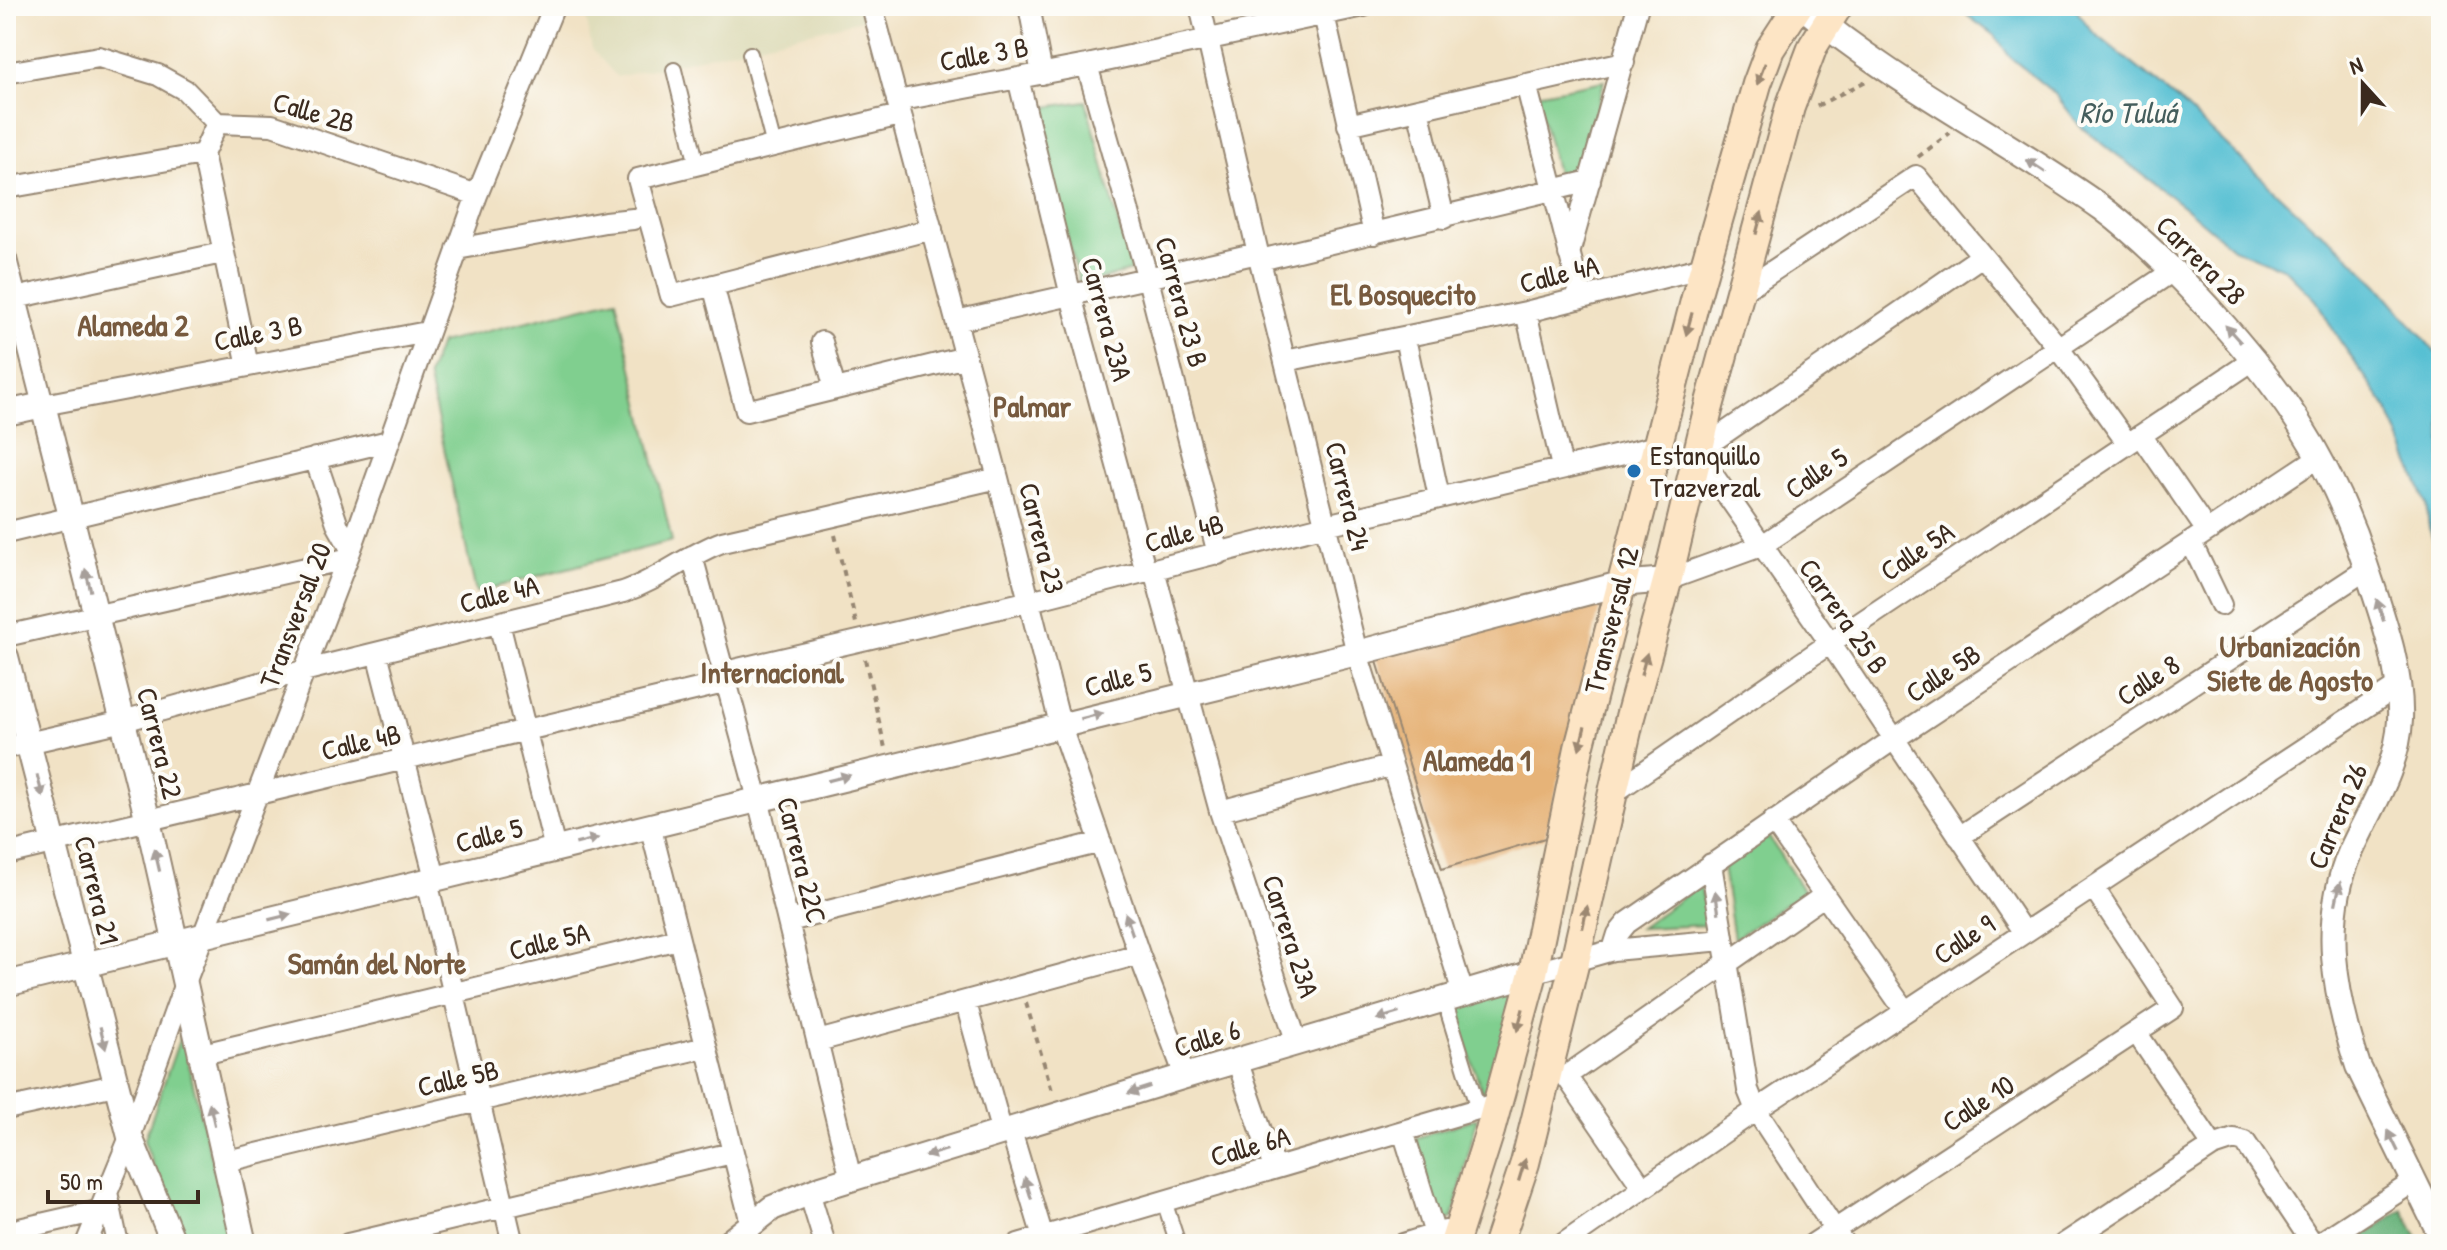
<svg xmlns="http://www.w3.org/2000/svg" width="2447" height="1250" font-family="'Patrick Hand',sans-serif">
<rect width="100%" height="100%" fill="#fdfcf7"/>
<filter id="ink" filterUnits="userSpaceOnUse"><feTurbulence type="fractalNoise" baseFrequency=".0125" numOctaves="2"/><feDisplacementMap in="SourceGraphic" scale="16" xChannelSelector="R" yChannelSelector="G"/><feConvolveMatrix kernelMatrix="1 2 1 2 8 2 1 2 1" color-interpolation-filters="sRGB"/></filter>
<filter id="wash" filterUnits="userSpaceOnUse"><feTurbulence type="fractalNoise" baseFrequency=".006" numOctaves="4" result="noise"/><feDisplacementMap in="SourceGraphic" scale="32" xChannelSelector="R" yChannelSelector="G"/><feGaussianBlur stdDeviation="1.8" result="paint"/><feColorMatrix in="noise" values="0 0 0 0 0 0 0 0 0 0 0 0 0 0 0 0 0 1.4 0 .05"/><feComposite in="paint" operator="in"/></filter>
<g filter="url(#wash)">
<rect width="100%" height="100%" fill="#f1e2c5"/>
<path fill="#dfddbb" d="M584 6H863L866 19 617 77 592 49Z"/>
<path fill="#80cf8f" stroke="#5e7c56" stroke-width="2" d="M1604 81 1582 174 1559 181 1536 94Z
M1086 101 1131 271 1080 285 1034 109Z
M616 299 672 541 476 592 428 376 440 343Z
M1768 836 1804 892 1734 939 1723 867Z
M1700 885 1708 925 1640 928Z
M1517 986 1485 1100 1453 1006Z
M181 1034 232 1244H189L171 1211 144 1141Z
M1477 1118 1453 1218 1440 1223 1416 1138Z"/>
<path fill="#68b27a" stroke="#526e4c" stroke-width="2" d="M2403 1209 2421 1244H2352Z"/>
<path fill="#57c0d3" stroke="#497578" stroke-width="2" d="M1961 6H2073L2092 31 2180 102 2315 228 2333 241 2378 285 2436 353 2441 360V566L2429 527 2426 504 2399 435 2388 410 2338 338 2316 300 2285 269 2233 248 2187 209 2080 126 2056 95 2010 57 1995 36 1968 16Z"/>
<g id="blocks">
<path fill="#e6b378" d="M1602 598 1545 838 1442 869 1375 655Z"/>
</g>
</g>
<g filter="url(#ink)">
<use href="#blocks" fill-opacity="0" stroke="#968672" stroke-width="2"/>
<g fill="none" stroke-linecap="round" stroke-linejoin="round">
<defs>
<path id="pedestrian" d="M750 54 774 146
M674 70 697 165
M1444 999 1478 1109
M1164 1201 1178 1244"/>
<path id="minor" d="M872 6 998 478 1060 724 1139 954 1185 1076
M1029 6 1042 74
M1200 6 1258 253 1357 653 1463 993
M1322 6 1374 234
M1087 65 1148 279 1218 554
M6 73 99 57 158 75 185 90 217 123 272 125 477 195
M1018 78 1071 296 1146 572
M1526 84 1581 298
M897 101 1087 65 1364 6
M1418 109 1444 218
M900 115 638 179 671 296 932 229
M217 123 203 154 248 366
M1348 125 1624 62
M6 188 203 154
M457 249 605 222 633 219
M1569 254 1638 6
M1982 256 1697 452 1830 643 2024 933
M6 259 43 405 427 332
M1260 260 1590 181
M713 285 746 411 966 357
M1741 292 1916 176 2058 347 2128 444
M6 300 222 253
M1526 312 1562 467
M956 321 1258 253
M1405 338 1439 497
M822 342 835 389
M1285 361 1526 312 1704 267
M2141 435 2207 531
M315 458 338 526 351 549
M6 533 389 441
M2191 542 2221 605
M692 556 758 799 851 1179
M1154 570 1220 811 1297 1043
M1667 580 1761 546 2173 271
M499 623 555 849
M6 636 346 559
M377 653 435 878
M725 672 1030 601 1326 525 1657 446
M6 748 123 721 303 671 623 592C661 579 687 555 722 542L998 478
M1612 794 1830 643 2255 359
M1220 811 1390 766
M1773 821 1905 1011
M650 825 751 1223
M1959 837 2367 569
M6 854 728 682
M1711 864 1748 1090 1756 1110 1844 1244
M427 881 513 1244
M789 921 1101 842
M1613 950 1618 934 1627 923 1894 739 2319 457
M1533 973 1613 950 1723 940
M966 1003 1002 1133
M2136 1032 2213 1146 2234 1139 2245 1142 2313 1244
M818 1041 1139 954
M199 1055 678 939
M1237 1060 1274 1168
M6 1109 115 1085
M1011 1131 1045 1244
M1403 1131 1435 1234
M223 1162 706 1047
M1643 1188 1566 1076 1825 895
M107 1192 118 1244
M809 1192 825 1244
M6 1232 98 1211
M86 1244 130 1137 185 983 351 549 477 195 554 6
M348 1244 732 1153
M1018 1244 1498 1103
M1403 1244 1445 1231
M1563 1244 1756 1110 2398 686
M1813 1244 2173 1008 2094 888
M2064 1244 2213 1146
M2318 1244 2413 1182"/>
<path id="tertiary" d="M1802 6C1894 84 2004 138 2102 208 2138 235 2170 267 2200 299 2276 380 2330 457 2365 564 2381 613 2402 667 2400 720 2398 768 2370 809 2351 851 2320 921 2335 996 2358 1066L2441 1236
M6 413 43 405 148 821 244 1244
M6 657 130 1137 174 1244
M6 984 1357 653 1620 584 1667 580
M727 1244 772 1208 821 1188 1185 1076 1533 973"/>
<path id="secondary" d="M1454 1244 1490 1131 1533 973 1579 748 1696 297 1757 84 1770 49 1798 6
M1498 1244 1525 1163 1575 961 1630 717 1668 578 1708 410 1790 107 1813 46 1838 6"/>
</defs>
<use href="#pedestrian" stroke="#968672" stroke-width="18"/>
<use href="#minor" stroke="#968672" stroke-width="24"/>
<use href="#tertiary" stroke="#968672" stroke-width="28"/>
<use href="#secondary" stroke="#968672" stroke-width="32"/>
<path stroke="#968672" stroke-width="4" stroke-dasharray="6 6" stroke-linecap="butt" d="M1817 106 1866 81
M1918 157 1950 133
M835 535 856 623
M865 659 885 748
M1026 1003 1053 1094"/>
<use href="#pedestrian" stroke="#fff" stroke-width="14"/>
<use href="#minor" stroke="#fff" stroke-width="20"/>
<use href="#tertiary" stroke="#fff" stroke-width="24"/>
<use href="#secondary" stroke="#fde5c5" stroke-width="28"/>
</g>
<defs><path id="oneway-solid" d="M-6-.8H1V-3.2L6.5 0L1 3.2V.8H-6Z" transform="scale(2)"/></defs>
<g fill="#9c8872">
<use href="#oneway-solid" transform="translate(1761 74) rotate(111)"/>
<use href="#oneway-solid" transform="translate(1759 223) rotate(-75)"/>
<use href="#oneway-solid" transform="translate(1689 324) rotate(105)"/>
<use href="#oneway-solid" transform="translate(1644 664) rotate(-75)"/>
<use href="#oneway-solid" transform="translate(1582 738) rotate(104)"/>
<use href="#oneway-solid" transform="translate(1585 917) rotate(-78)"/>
<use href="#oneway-solid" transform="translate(1520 1020) rotate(105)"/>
<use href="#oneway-solid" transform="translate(1522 1170) rotate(-73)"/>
</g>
<g fill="#a79f9a">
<use href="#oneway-solid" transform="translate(2036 166) rotate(-147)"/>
<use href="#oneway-solid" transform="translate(2233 334) rotate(-132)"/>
<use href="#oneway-solid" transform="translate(88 580) rotate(-104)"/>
<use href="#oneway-solid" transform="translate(2380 610) rotate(-108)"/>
<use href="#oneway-solid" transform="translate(1092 716) rotate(-14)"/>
<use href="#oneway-solid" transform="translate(839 778) rotate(-14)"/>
<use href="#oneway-solid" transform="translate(40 786) rotate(75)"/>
<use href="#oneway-solid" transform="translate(587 841) rotate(-14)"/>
<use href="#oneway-solid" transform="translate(157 860) rotate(-103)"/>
<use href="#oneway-solid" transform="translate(2338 893) rotate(-78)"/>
<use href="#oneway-solid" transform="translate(1717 902) rotate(-99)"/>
<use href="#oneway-solid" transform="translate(280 917) rotate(-14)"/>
<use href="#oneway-solid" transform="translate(1129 924) rotate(-109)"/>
<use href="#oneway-solid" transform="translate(1388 1016) rotate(163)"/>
<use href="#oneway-solid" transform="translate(103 1038) rotate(76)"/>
<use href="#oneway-solid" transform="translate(1139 1090) rotate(162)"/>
<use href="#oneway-solid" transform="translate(212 1114) rotate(-103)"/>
<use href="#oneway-solid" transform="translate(2393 1141) rotate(-116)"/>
<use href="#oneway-solid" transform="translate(936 1153) rotate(163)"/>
<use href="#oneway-solid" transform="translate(1028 1188) rotate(-107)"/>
</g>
</g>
<circle fill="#1f6fb2" stroke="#fdfcf7" stroke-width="3" cx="1634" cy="471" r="8"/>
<g text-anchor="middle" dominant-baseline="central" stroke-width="8" stroke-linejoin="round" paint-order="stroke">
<g font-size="28" fill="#3b2a1e" stroke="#fdfcf7">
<text transform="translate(984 54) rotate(-10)">Calle 3 B</text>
<text transform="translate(314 112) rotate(16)">Calle 2B</text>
<text transform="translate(2201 260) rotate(45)">Carrera 28</text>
<text transform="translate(1559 274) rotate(-14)">Calle 4A</text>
<text transform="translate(1182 302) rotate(75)">Carrera 23 B</text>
<text transform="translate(1107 319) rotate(75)">Carrera 23A</text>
<text transform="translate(258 333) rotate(-11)">Calle 3 B</text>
<text transform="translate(1816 473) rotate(-34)">Calle 5</text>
<text transform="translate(1348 496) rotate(76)">Carrera 24</text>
<text transform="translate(1184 533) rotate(-15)">Calle 4B</text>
<text transform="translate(1042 538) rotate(76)">Carrera 23</text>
<text transform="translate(1917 551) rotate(-34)">Calle 5A</text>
<text transform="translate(499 594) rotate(-14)">Calle 4A</text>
<text transform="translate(295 615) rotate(-69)">Transversal 20</text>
<text transform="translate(1844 616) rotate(55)">Carrera 25 B</text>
<text transform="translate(1611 620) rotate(-76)">Transversal 12</text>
<text transform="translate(1943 673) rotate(-33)">Calle 5B</text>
<text transform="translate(1118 679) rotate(-14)">Calle 5</text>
<text transform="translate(2148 680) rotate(-33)">Calle 8</text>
<text transform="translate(361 742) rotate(-13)">Calle 4B</text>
<text transform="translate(160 743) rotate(76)">Carrera 22</text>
<text transform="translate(2337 816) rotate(-67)">Carrera 26</text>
<text transform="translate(489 835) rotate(-14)">Calle 5</text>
<text transform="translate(802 860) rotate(76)">Carrera 22C</text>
<text transform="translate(97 890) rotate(76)">Carrera 21</text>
<text transform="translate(1291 936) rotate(72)">Carrera 23A</text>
<text transform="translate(1964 939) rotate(-33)">Calle 9</text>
<text transform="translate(549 941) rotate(-14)">Calle 5A</text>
<text transform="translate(1207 1038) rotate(-17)">Calle 6</text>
<text transform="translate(458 1078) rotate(-13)">Calle 5B</text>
<text transform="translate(1978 1103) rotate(-33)">Calle 10</text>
<text transform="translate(1250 1146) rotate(-16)">Calle 6A</text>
</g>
<g font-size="28" fill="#3b2a1e" stroke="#fdfcf7" text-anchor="start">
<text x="1650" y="455">Estanquillo<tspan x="1650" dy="32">Trazverzal</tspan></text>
</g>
<g font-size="30" font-style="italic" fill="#455e5d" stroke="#fdfcf7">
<text x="2128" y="112">Río Tuluá</text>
</g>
<g font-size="30" font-weight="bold" fill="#775a3e" stroke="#fdfcf7">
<text x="1403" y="294">El Bosquecito</text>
<text x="133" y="325">Alameda 2</text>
<text x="1032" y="406">Palmar</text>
<text x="2290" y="646">Urbanización<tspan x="2290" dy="34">Siete de Agosto</tspan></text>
<text x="772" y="672">Internacional</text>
<text x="1477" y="760">Alameda 1</text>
<text x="377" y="963">Samán del Norte</text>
</g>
</g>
<rect width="2447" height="1250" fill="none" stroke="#fdfcf7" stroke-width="32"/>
<g transform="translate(2363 84) rotate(339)" stroke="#fdfcf7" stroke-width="6" paint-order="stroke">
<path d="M0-6L14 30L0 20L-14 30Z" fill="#3b2a1e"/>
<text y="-12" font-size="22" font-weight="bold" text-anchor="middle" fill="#3b2a1e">N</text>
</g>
<path d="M48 1190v12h150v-12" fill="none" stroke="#3b2a1e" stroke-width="4"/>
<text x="60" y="1190" font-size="24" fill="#3b2a1e" stroke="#fdfcf7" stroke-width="6" paint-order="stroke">50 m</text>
</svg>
